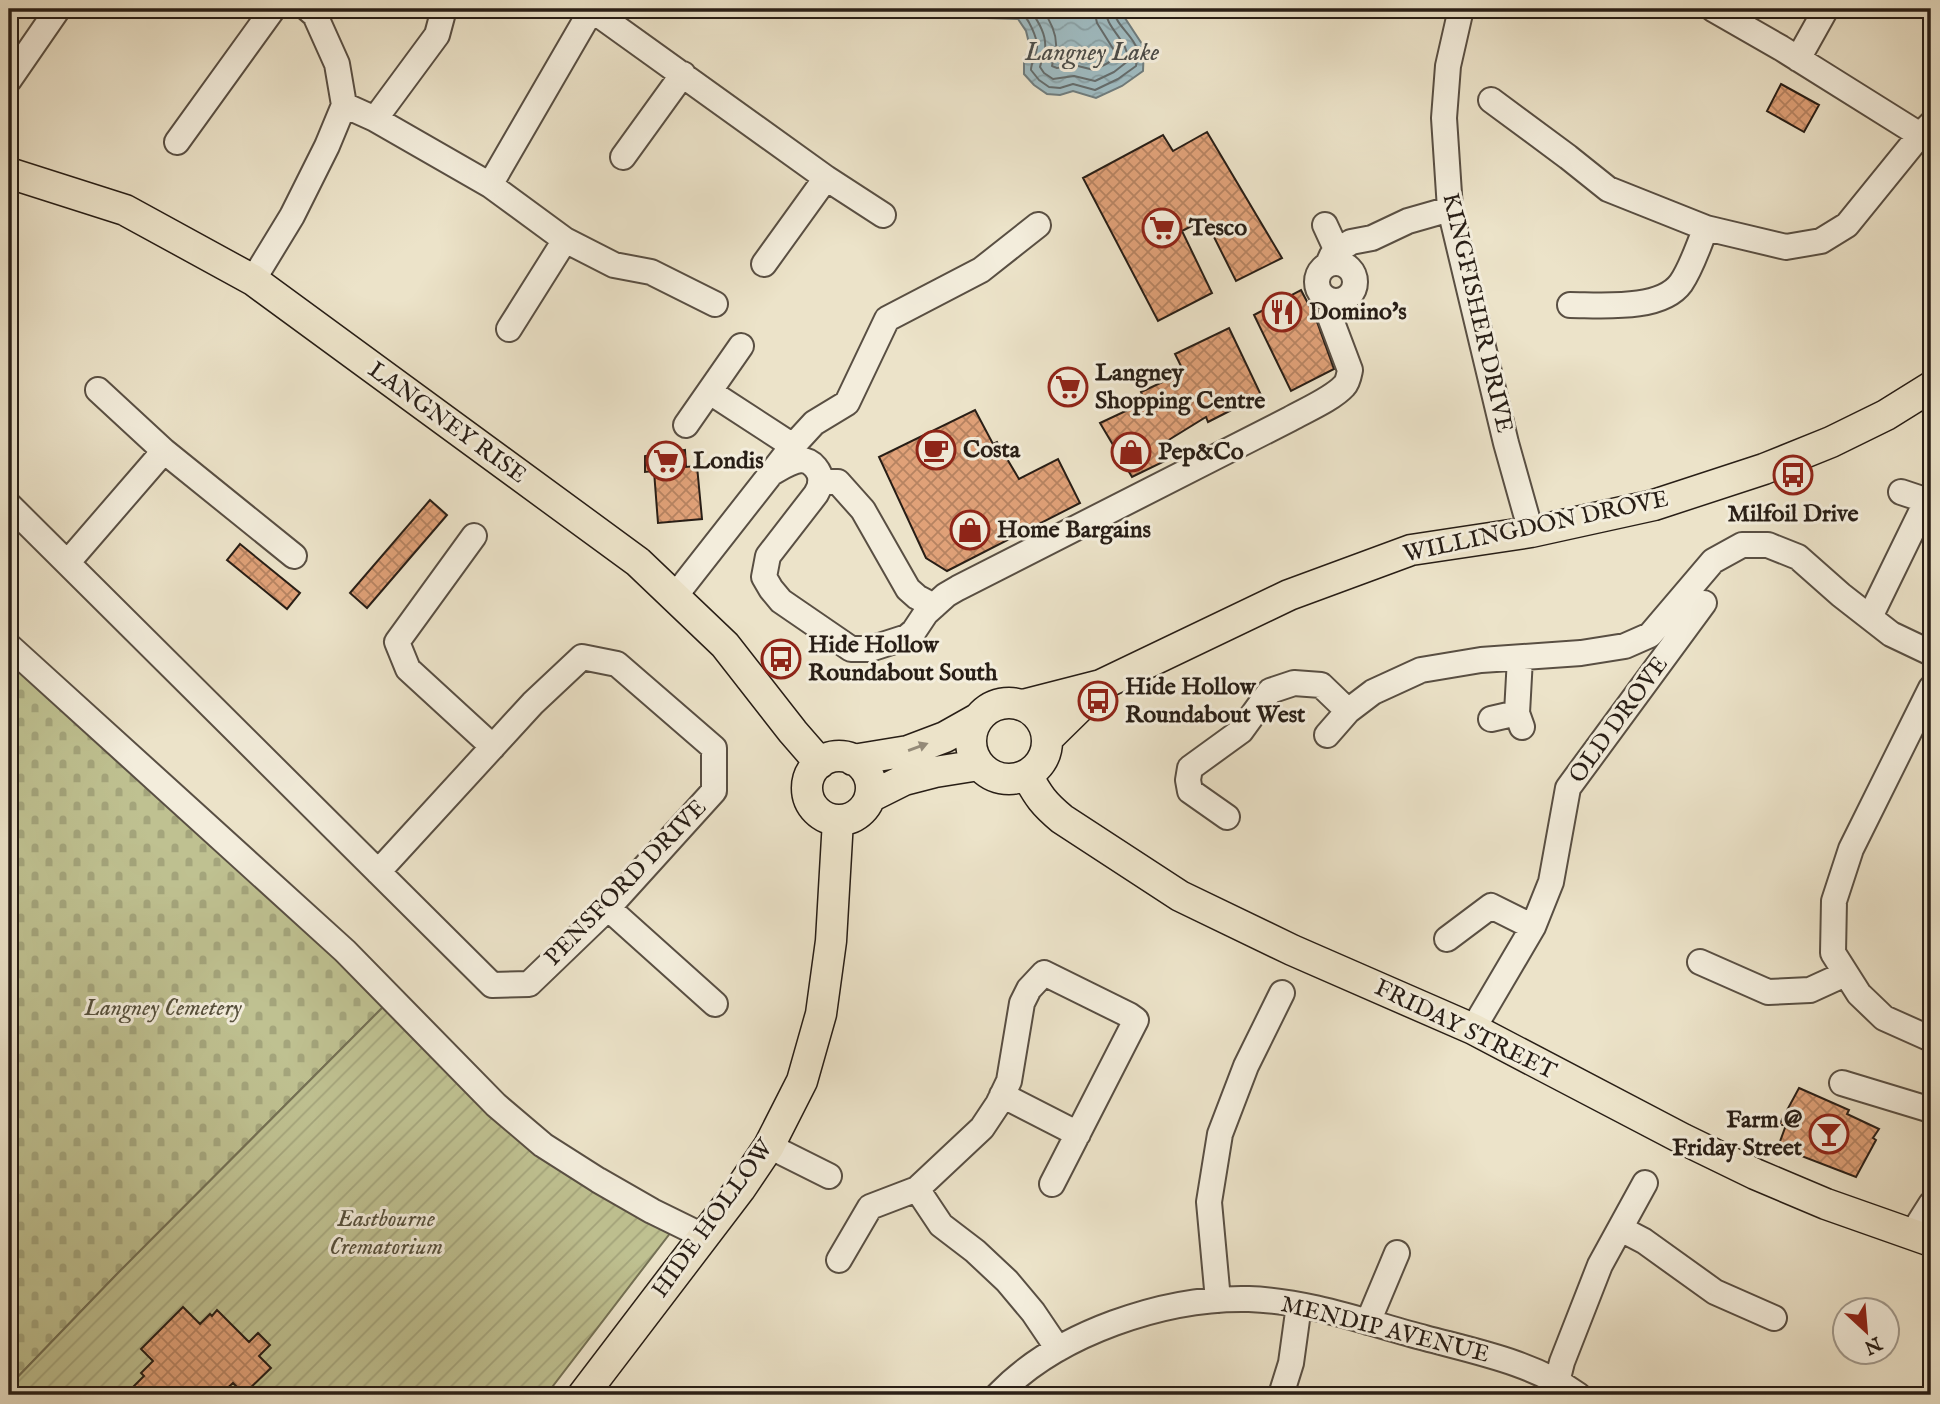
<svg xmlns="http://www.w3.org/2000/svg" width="1940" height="1404" font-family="'IM FELL English',serif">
<defs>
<pattern id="cemetery-stones" width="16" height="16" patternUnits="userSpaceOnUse" patternTransform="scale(1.75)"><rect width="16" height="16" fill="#bfc191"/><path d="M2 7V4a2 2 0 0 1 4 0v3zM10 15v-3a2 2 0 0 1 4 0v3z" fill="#a4a57c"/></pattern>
<pattern id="garden-furrows" width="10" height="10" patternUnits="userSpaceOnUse" patternTransform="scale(1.75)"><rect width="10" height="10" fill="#bfc191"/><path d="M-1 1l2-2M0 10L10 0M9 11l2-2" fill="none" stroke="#a4a57c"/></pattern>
<pattern id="water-waves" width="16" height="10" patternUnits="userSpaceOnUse" patternTransform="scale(1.75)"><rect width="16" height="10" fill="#9fbbc1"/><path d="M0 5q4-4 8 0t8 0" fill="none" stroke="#89a0a5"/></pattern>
<pattern id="building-cross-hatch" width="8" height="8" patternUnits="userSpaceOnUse" patternTransform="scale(1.75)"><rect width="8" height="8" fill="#e0a178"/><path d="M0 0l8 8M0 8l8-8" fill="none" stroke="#b68361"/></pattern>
</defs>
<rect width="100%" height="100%" fill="#ece3c9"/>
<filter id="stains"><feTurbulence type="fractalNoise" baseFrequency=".00286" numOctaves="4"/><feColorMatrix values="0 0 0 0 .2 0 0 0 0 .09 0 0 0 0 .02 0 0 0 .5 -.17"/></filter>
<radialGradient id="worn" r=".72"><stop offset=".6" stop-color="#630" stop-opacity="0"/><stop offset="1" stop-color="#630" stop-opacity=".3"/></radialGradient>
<path fill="url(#cemetery-stones)" stroke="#747054" stroke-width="2" d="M9 657 387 1003 117 1274 9 1386Z"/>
<path fill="url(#garden-furrows)" stroke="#747054" stroke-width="2" d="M387 1003 486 1107 671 1232 546 1395H9V1386L117 1274Z"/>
<path fill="url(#water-waves)" stroke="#6f7c7d" stroke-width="2" d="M979 9H1119L1144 47 1143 71 1122 86 1096 98 1073 91 1060 95 1047 94 1034 85 1024 74V60L1030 47 1026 31 1018 19 987 18Z"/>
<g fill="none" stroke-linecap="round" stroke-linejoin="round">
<path stroke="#646c6c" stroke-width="2" d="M988 9 992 11C1000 11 1013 9 1020 12 1028 16 1038 39 1037 48 1036 56 1031 62 1031 70L1039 80 1049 87 1060 88 1073 84 1095 90 1118 79 1136 66C1137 61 1138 53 1137 49 1133 35 1116 26 1113 9
M1030 9C1037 20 1047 34 1045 49 1045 55 1041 61 1040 67L1044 73 1053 79 1074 76 1095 81 1114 72 1128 61C1129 41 1106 29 1105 9
M1042 9C1050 20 1057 35 1056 48 1055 55 1053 60 1052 66L1057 68 1074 65 1094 70 1108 63 1117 55 1097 23 1094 9"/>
</g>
<path fill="url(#building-cross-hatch)" stroke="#281e16" stroke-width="2" d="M1781 84 1819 105 1804 132 1767 111Z
M1207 132 1282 258 1236 281 1205 219 1182 231 1212 293 1158 321 1083 178 1163 135 1173 151Z
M1301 290 1316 319 1334 369 1291 391 1254 315Z
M1229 328 1261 395 1208 422 1206 417 1167 441 1175 456 1132 477 1100 423 1145 402 1141 392 1184 372 1175 354Z
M975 410 993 444 997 442 1019 479 1058 459 1080 503 947 571 926 558 879 457Z
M685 450 686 467 697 466 702 519 658 523 654 471 645 472V456Z
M430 500 447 515 367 608 350 593Z
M240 544 300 593 287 609 227 560Z
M1799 1088 1849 1110 1847 1114 1879 1129 1873 1138 1876 1140 1856 1177 1778 1147 1786 1125H1779Z
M183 1307 200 1324 210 1314 212 1316 217 1310 249 1342 258 1333 270 1345 259 1356 271 1368 244 1394 233 1383 220 1395H144L134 1386 144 1376 141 1373 153 1361 141 1349Z"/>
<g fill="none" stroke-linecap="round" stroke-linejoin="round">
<defs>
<path id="minor" d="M1461 9 1448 66 1444 118 1450 209 1506 443 1531 532
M1713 9 1781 48 1920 135
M592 10 826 178 883 215
M1798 59 1826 9
M9 80 58 9
M1491 100 1568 157 1608 189 1706 228 1786 247 1821 241 1847 225 1920 135 1931 124
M344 105 375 119 490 185 565 240 614 265 651 272 715 304
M375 119 437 35 444 9
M177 142 273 9
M623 157 683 74
M490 185 592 9
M1325 225 1337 251
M1317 282a19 19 0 1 1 38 0a19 19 0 1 1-38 0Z
M764 264 826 178
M1328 264 1332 255 1351 242 1372 238 1408 221 1450 209
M253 280 292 216 327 146 344 105 337 64 315 15 308 9
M1570 305C1601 305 1661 311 1681 283 1692 267 1698 246 1706 228
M509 329 565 240
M98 390 164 451 294 556
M710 392 793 446
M686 425 741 346
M770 474C779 469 790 461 801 460 812 460 822 472 820 483 820 487 818 490 816 494L768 556 764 577 771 589 781 601 851 649H870L907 637 914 631 926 613 946 595 958 588 1290 419C1306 410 1332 399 1344 386 1348 382 1349 375 1350 370L1330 317 1333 301
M821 482H838L863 510 908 589 917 597 934 606
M1901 492 1931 502
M9 505 492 985 529 984 608 908 714 791V748L617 664 582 657 533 703 378 872
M474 536 397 642 408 669 493 747
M68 562 164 451
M675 596 791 448 814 423 847 403 887 319 981 270 1038 225
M1870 617 1927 500
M9 646 345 951 496 1105 543 1145 598 1180 652 1211 703 1236
M1520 658 1517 713 1522 727
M1931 688 1851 849 1834 901 1833 953 1859 994 1884 1018 1931 1039
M1491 719 1517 713
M1327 735 1348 711 1373 692 1421 670 1481 660 1581 653 1625 646 1650 635 1713 561 1742 545H1768L1798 557 1841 595 1891 634 1931 653
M1227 817 1190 791 1188 780 1190 768 1241 731 1270 691 1294 683 1321 685 1348 711
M608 908 715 1004
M1447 939 1491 906 1533 927
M1700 962 1768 992 1810 990 1845 974
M1473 1029 1533 927 1551 882 1568 788 1704 603
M1842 1083 1931 1110
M1002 1095 1078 1134
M769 1146 829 1176
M917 1189 941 1225 975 1251 1007 1281 1033 1312 1058 1349
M1621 1229 1644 1241 1715 1292 1774 1318
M1912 1234 1931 1204
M839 1260 870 1207 917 1189 982 1128 998 1104 1009 1081 1022 1003 1029 989 1044 973 1129 1015 1136 1020 1052 1184
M1218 1300 1209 1202 1220 1134 1246 1066 1282 993
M1368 1322 1397 1253
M1557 1382 1562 1362 1600 1265 1645 1183
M998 1395C1057 1333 1165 1297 1249 1299 1309 1301 1368 1323 1425 1338 1477 1352 1534 1363 1578 1395
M1281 1395 1291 1363 1299 1305"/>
<path id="major" d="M9 173 125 210 253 280 638 562 725 645 793 732 820 763
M971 741a38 38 0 1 1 76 0a38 38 0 1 1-76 0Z
M1023 705 1101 685 1289 595 1411 550 1531 532 1654 505 1764 469 1831 442 1886 415 1931 387
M1048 738 1101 686
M807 788a32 32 0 1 1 64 0a32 32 0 1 1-64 0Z
M853 760 908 751 945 737 977 719
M1027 775C1038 796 1044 804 1062 819L1180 896 1292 950 1473 1029 1683 1139 1755 1174 1826 1204 1931 1241
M870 797 904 780 935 772 979 765
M583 1395 740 1189 769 1146 802 1081 821 1014 831 941 838 820"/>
</defs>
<use href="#minor" stroke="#594f43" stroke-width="28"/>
<use href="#major" stroke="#281e16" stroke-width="33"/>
<use href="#minor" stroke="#f3eddc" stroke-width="24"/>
<use href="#major" stroke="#ece3c9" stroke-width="30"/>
</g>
<defs><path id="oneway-solid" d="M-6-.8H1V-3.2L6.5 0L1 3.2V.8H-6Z" transform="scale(1.75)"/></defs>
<use fill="#948a78" href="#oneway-solid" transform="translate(918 747) rotate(-20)"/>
<defs>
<symbol id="supermarket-ring" viewBox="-11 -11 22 22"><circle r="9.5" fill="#f3eddc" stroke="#8f2418" stroke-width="1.5"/><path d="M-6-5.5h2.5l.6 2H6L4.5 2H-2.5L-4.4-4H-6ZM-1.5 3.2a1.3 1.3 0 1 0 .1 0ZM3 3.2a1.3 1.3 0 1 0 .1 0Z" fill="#8f2418"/></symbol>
<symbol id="restaurant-ring" viewBox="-11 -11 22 22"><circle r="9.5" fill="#f3eddc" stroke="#8f2418" stroke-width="1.5"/><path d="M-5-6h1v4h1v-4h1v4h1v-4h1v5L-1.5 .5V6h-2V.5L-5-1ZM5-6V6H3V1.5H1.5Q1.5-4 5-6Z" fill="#8f2418"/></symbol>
<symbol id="cafe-ring" viewBox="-11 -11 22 22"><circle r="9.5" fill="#f3eddc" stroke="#8f2418" stroke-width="1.5"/><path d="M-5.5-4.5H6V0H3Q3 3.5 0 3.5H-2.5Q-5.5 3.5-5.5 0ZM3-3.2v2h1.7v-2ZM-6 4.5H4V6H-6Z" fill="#8f2418"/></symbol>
<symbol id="shop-ring" viewBox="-11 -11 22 22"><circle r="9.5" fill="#f3eddc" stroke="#8f2418" stroke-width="1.5"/><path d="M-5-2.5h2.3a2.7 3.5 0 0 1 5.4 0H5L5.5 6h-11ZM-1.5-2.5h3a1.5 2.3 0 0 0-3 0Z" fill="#8f2418"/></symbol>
<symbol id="bus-ring" viewBox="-11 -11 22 22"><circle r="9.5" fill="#f3eddc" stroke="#8f2418" stroke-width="1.5"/><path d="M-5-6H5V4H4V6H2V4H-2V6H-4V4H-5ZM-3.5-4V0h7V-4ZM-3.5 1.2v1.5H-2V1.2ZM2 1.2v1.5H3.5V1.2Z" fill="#8f2418"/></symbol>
<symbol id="bar-ring" viewBox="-11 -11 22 22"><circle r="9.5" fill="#f3eddc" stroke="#8f2418" stroke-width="1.5"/><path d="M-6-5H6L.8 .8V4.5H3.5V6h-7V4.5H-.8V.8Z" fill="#8f2418"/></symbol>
</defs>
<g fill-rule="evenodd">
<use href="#supermarket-ring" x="1140" y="206" width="44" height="44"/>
<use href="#restaurant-ring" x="1260" y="290" width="44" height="44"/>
<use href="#supermarket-ring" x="1046" y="365" width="44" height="44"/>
<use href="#cafe-ring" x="914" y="428" width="44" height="44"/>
<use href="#shop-ring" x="1109" y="430" width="44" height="44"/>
<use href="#supermarket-ring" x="644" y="439" width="44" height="44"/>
<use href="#bus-ring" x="1771" y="453" width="44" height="44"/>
<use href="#shop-ring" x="948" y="508" width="44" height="44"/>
<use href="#bus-ring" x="759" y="637" width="44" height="44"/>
<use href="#bus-ring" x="1076" y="679" width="44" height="44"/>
<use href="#bar-ring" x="1807" y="1112" width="44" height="44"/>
</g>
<g text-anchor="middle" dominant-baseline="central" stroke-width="6" stroke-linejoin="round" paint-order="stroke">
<g font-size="24" font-weight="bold" fill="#281e16" stroke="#f3eddc" text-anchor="start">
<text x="1189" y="228">Tesco</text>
<text x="1309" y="312">Domino's</text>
<text x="1095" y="373">Langney<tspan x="1095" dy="28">Shopping Centre</tspan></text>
<text x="963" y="450">Costa</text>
<text x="1158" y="452">Pep&amp;Co</text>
<text x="693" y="461">Londis</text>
<text x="1793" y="514" text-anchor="middle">Milfoil Drive</text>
<text x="997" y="530">Home Bargains</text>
<text x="808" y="645">Hide Hollow<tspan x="808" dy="28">Roundabout South</tspan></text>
<text x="1125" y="687">Hide Hollow<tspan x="1125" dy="28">Roundabout West</tspan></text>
<text x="1802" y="1120" text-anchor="end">Farm @<tspan x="1802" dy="28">Friday Street</tspan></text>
</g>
<g font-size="24" fill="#281e16" stroke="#f3eddc">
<text transform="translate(1477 313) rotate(77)">KINGFISHER DRIVE</text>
<text transform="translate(447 423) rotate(36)">LANGNEY RISE</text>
<text transform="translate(1536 527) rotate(-12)">WILLINGDON DROVE</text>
<text transform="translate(1619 720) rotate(-54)">OLD DROVE</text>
<text transform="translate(626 883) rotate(-46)">PENSFORD DRIVE</text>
<text transform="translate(1465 1030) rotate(26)">FRIDAY STREET</text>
<text transform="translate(713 1219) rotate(-54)">HIDE HOLLOW</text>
<text transform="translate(1385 1330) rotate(14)">MENDIP AVENUE</text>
</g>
<g font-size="24" font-style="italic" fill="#554f3b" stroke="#f3eddc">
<text x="163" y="1008">Langney Cemetery</text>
<text x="386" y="1219">Eastbourne<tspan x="386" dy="28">Crematorium</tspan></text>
</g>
<g font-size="26" font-style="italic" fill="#4c4d49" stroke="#f3eddc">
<text x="1092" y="52">Langney Lake</text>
</g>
</g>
<rect width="1940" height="1404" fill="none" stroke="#ece3c9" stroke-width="35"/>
<rect x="10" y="10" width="1919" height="1383" fill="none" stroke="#281e16" stroke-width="3.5"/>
<rect x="18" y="18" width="1905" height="1369" fill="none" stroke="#281e16" stroke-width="2"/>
<g transform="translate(1866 1331) rotate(154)"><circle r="33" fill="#f3eddc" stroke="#a29a8d" stroke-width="2"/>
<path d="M0-5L12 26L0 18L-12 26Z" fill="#8f2418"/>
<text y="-10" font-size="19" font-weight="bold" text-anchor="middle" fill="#281e16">N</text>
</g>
<rect width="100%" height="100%" filter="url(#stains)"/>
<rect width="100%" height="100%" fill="url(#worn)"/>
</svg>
